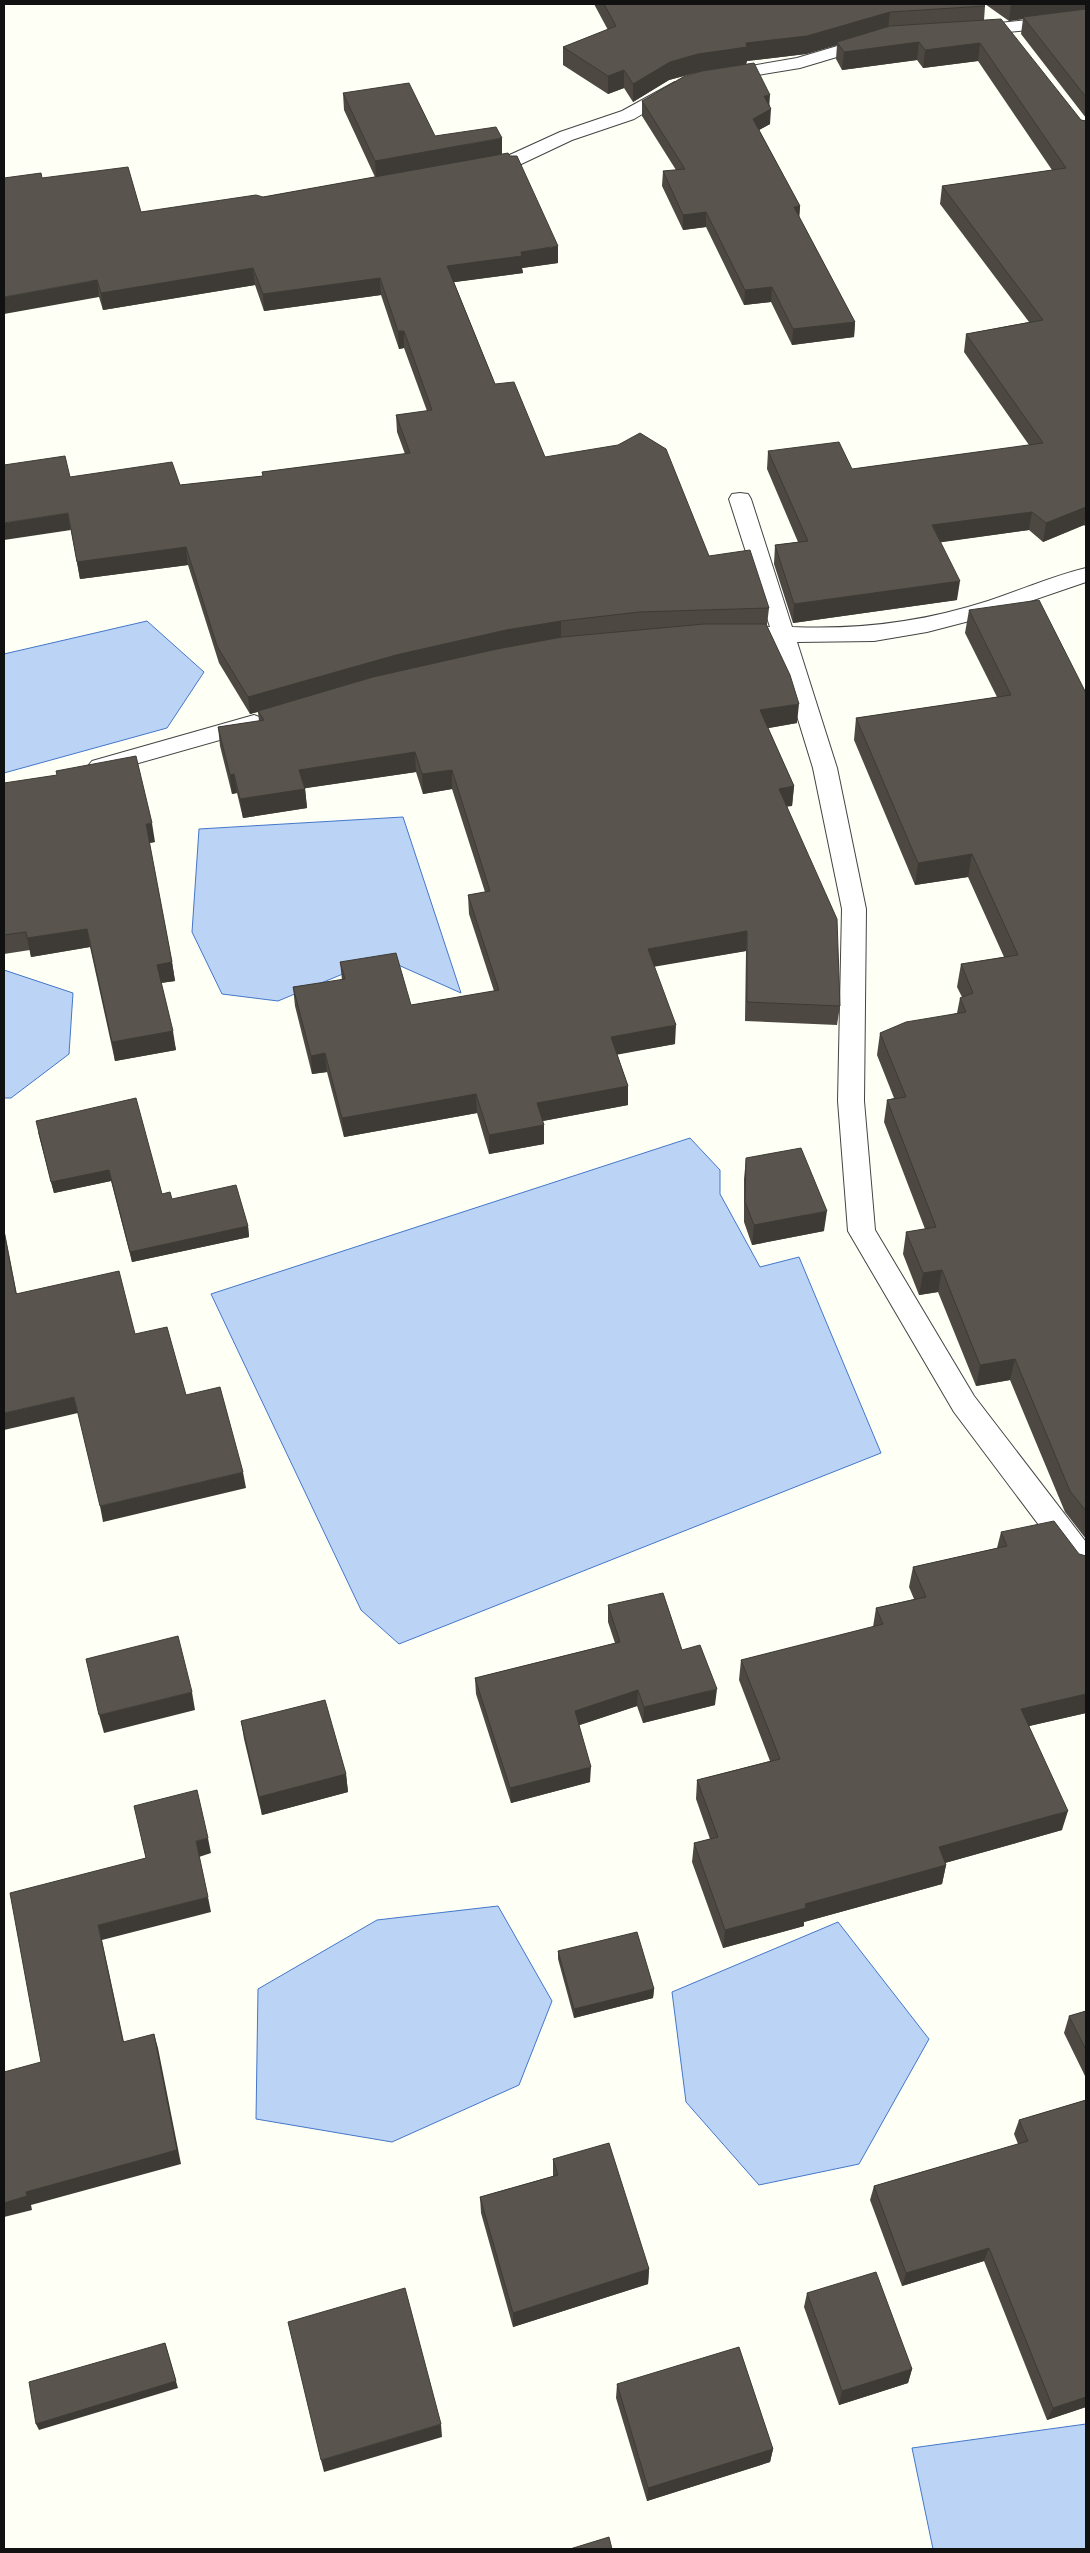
<svg xmlns="http://www.w3.org/2000/svg" width="1090" height="2553" font-family="'Crimson Pro',serif">
<rect width="100%" height="100%" fill="#fefff5"/>
<path fill="#bbd3f5" stroke="#4477ca" d="M147 621 204 672 167 728 4 773V654Z
M403 817 461 993 396 964 350 971 278 1001 222 994 192 932 199 829Z
M4 970 73 993 69 1054 11 1098H4Z
M690 1138 720 1170V1194L760 1267 799 1257 881 1453 399 1644 361 1610 211 1294Z
M498 1906 552 2001 519 2085 392 2142 256 2119 258 1989 377 1920Z
M838 1922 929 2039 859 2164 759 2185 686 2102 672 1992Z
M1086 2424V2549H933L912 2448Z"/>
<g fill="none" stroke-linecap="round" stroke-linejoin="round">
<defs>
<path id="minor" d="M1086 14V24L971 36 965 35 962 31 965 27 971 26Z
M871 36 877 37 880 41 877 45 800 68 721 81 715 80 712 76 715 72 721 71 797 58Z
M675 82 681 83 684 87 681 91 634 119 572 140 517 166 483 173 476 171 474 167 476 163 505 157 560 132 622 111Z
M740 493 748 494 751 499 792 627C860 630 923 622 988 601 1021 590 1053 576 1086 568V582L981 618 927 632 874 641 797 642 837 768 866 909 864 1101 875 1230 974 1396 1086 1542V1577L1075 1573 954 1412 848 1231 838 1101 842 909 813 768 774 641 726 639 723 634 726 629 770 627 729 499 732 494Z
M254 715 262 718 266 723 262 728 100 774 92 771 88 766 92 761Z"/>
</defs>
<use href="#minor" stroke="#444" stroke-width="2"/>
<use href="#minor" fill="#fff" fill-rule="evenodd"/>
</g>
<path fill="#4d4842" d="M594 4H983L985 6 984 20 1081 120 1086 121V527L1084 525 1043 542 1029 530 940 542 957 600 793 623 774 564 775 545 798 542 767 469 768 451 852 469 1029 445 964 352 966 334 1029 322 940 204 942 186 1052 170 978 61 923 68 917 60 842 70 836 59 837 45 806 54 747 61 746 64 770 106V124L759 130 800 206 799 217 855 322 854 337 792 345 771 302 744 305 706 227 683 230 662 186 663 171 676 170 642 116V101L699 72 669 80 633 102 624 88 608 94 563 65V47L608 30Z
M985 4H1086V118L1021 34 1023 19 1009 21Z
M343 93 435 136 502 154 558 263 522 268 523 273 454 282 495 384 545 457 709 556 769 608 767 625 797 723 768 728 794 786 792 806H787L840 1006 837 1025 745 1021 746 951 654 966 675 1044 617 1054 628 1086V1105L543 1121 544 1144 489 1154 477 1113 344 1137 327 1072 312 1074 295 1006 293 987 342 980 340 962 411 1005 494 991 469 914 468 895 485 892 452 789 423 794 416 772 305 788 307 808 243 818 237 793 232 794 220 746 218 727 259 721 258 712 250 714 219 663 188 565 80 579 71 530 70 477 180 485 263 476 262 472 405 454 397 432 396 415 427 411 404 348 399 349 381 295 264 311 255 285 103 310 99 297 42 178 141 212 263 197 375 177 344 110Z
M969 610 1086 693V1539L1065 1512 1010 1380 976 1386 938 1292 919 1295 903 1254 906 1232 925 1229 884 1122 887 1100 894 1098 877 1055 880 1033 957 1013 960 998 962 997 957 987 961 964 1004 957 968 877 915 885 854 740 856 718 997 697 965 633Z
M4 783 155 842 149 843 172 962 175 981 161 983 176 1050 115 1061 90 947 31 957 30 950 4 954Z
M38 1132 172 1199 248 1226 249 1237 132 1262 111 1181 54 1193Z
M746 1158 824 1231 752 1245 744 1222V1179Z
M1001 1532 1079 1554 1086 1556V1713L1029 1726 1062 1830 945 1863 946 1865 942 1884 804 1922V1926L723 1948 692 1862 694 1843 710 1839 696 1799 697 1780 770 1761 739 1680 741 1660 873 1627 876 1608 914 1599 909 1587 913 1567 997 1548Z
M608 1605 682 1650 715 1705 643 1723 637 1706 579 1725 590 1782 511 1803 476 1694 475 1678 615 1643 608 1622Z
M241 1721 346 1774 348 1792 262 1815 244 1739Z
M558 1951 654 1989 653 1998 574 2018 558 1959Z
M1086 2011V2078L1064 2033 1069 2016Z
M1086 2100V2407L1047 2420 984 2261 902 2286 870 2200 874 2186 1018 2144 1014 2134 1019 2120Z
M553 2159 649 2269 648 2284 513 2327 481 2213 480 2197 553 2176Z
M807 2293 912 2369 908 2383 839 2405 804 2307Z
M617 2384 773 2449 770 2462 647 2501 616 2398Z"/>
<path fill="#3e3b36" d="M1011 4H1086V9L1023 17V19L1009 21Z
M890 12 888 30 837 42V45L806 54 747 61 746 64 698 72 669 80 633 102V84L670 62 698 54 746 43Z
M919 42 917 60 842 70 844 52Z
M980 43 978 61 923 68 925 50Z
M624 70V88L608 94V76Z
M770 95 769 110 771 109 770 124 752 134 753 119 764 96Z
M502 138V156L376 178 375 161Z
M800 206 799 222 794 207Z
M706 212V227L683 230V215Z
M558 246V263L522 268 523 273 448 283 447 266Z
M253 268 255 285 103 310 101 293Z
M380 278 381 295 264 311 263 294Z
M97 280 99 297 4 314V297Z
M772 287 771 302 744 305 745 290Z
M855 322 854 337 792 345 793 329Z
M398 331H404V348L399 349Z
M1086 507V512L1084 525 1043 542 1046 523Z
M1032 512 1029 530 929 544 932 525Z
M68 513 71 530 4 540V523Z
M186 547 188 565 80 579 77 562Z
M960 581 957 600 793 623 794 604Z
M561 621V638L397 672 250 714 248 697 396 655 506 630Z
M799 704 797 723 758 730 760 710Z
M415 752 416 772 300 789 299 770Z
M452 770V789L423 794 422 774Z
M234 774 237 793 232 794 230 775Z
M794 786 792 806 778 808 779 789Z
M305 789 307 808 243 818 240 799Z
M152 823 155 842 149 843 146 824Z
M972 854 968 877 915 885 918 863Z
M87 929 90 947 31 957 27 938Z
M747 931 746 951 647 968 648 949Z
M172 962 175 981 160 983 157 965Z
M676 1025 675 1044 610 1056 611 1037Z
M173 1031 176 1050 115 1061 112 1042Z
M325 1053 327 1072 312 1074 311 1056Z
M628 1086V1105L537 1122V1103Z
M476 1094 477 1113 344 1137 342 1118Z
M544 1125V1144L489 1154V1135Z
M109 1170 111 1181 54 1193 51 1182Z
M827 1211 824 1231 752 1245 754 1225Z
M248 1226 249 1237 132 1262 130 1252Z
M4 1228 20 1310 16 1294 4 1232Z
M942 1270 938 1292 919 1295 923 1273Z
M1015 1359 1010 1380 976 1386 980 1365Z
M74 1397 78 1413 4 1430V1413Z
M243 1472 246 1488 103 1522 100 1506Z
M717 1689 715 1705 643 1723 644 1707Z
M638 1690 637 1706 574 1727 575 1711Z
M192 1692 195 1710 104 1733 99 1715Z
M1086 1694V1713L1016 1729 1021 1709Z
M591 1767 590 1782 511 1803 510 1788Z
M346 1774 348 1792 262 1815 259 1797Z
M1068 1811 1062 1830 934 1866 939 1847Z
M208 1838 211 1853 199 1857 196 1841Z
M946 1865 942 1884 804 1922V1926L723 1948 725 1930 805 1904Z
M208 1897 211 1912 102 1940 127 2056 123 2042 98 1925Z
M654 1989 653 1998 574 2018V2009Z
M154 2034 158 2048 181 2164 31 2205 32 2210 4 2217V2203L26 2192Z
M989 2248 984 2261 902 2286 906 2273Z
M649 2269 648 2284 513 2327V2313Z
M165 2343 178 2388 39 2430 36 2424Z
M912 2369 908 2383 839 2405 842 2391Z
M1086 2397V2407L1047 2420 1053 2408Z
M441 2424 442 2437 324 2472 321 2460Z
M773 2449 770 2462 647 2501 648 2488Z"/>
<path fill="#59544d" stroke="#3e3b36" d="M604 4H983L985 6 890 12 807 36 746 43 747 47 698 54 670 62 633 84 624 70 608 76 563 47 616 26Z
M1086 9V97L1023 17Z
M1001 19 1081 120 1086 121V507L1046 523 1032 512 932 525 960 581 794 604 775 545 808 541 768 451 839 442 852 469 1043 443 966 334 1043 320 942 186 1066 168 980 43 925 50 919 42 844 52 837 42 890 26Z
M754 63 770 95 764 96 771 109 753 119 800 206 794 207 855 322 793 329 772 287 745 290 706 212 683 215 663 171 685 169 642 101 683 77 702 71Z
M409 83 435 136 496 127 502 138 375 161 343 93Z
M508 153 510 156H517L558 246 521 252 522 256 447 266 495 384 514 382 545 457 618 445 640 433 666 449 709 556 750 550 769 608 639 612 561 621 506 630 396 655 248 697 217 646 186 547 77 562 68 513 4 523V465L65 456 70 477 172 462 180 485 263 476 262 472 410 453 396 415 432 410 404 331H398L380 278 263 294 253 268 101 293 97 280 4 297V178L41 173 42 178 128 167 141 212 256 195 263 197Z
M1039 600 1086 693V1511L1070 1491 1015 1359 980 1365 942 1270 923 1273 906 1232 936 1227 887 1100 906 1097 880 1033 906 1022 966 1012 960 998 973 993 961 964 1018 955 972 854 918 863 856 718 1011 695 969 610Z
M704 624H766L790 675 799 704 760 710 794 786 779 789 837 919 840 1006 747 1002V931L648 949 676 1025 611 1037 628 1086 537 1103 544 1125 489 1135 476 1094 342 1118 325 1053 311 1056 293 987 345 979 340 962 396 953 411 1005 499 990 468 895 490 891 452 770 422 774 415 752 299 770 305 789 240 799 234 774 230 775 218 727 264 720 258 711 373 677 497 649 562 637Z
M136 756 152 823 146 824 172 962 157 965 173 1031 112 1042 87 929 27 938 26 932 4 935V783L57 775 56 771Z
M136 1098 162 1194 170 1192 172 1199 236 1185 248 1226 130 1252 109 1170 51 1182 36 1121Z
M801 1148 827 1211 754 1225 745 1202 746 1158Z
M4 1232 16 1294 119 1271 135 1334 167 1327 186 1395 220 1387 243 1472 100 1506 74 1397 4 1413Z
M1054 1521 1079 1554 1086 1556V1694L1021 1709 1068 1811 939 1847 946 1865 805 1904 806 1908 725 1930 694 1843 718 1837 697 1780 780 1759 741 1660 883 1624 876 1608 926 1597 913 1567 1007 1546 1001 1532Z
M663 1593 682 1650 700 1645 717 1689 644 1707 638 1690 575 1711 591 1767 510 1788 475 1678 620 1642 608 1605Z
M178 1636 192 1692 99 1715 86 1659Z
M325 1700 346 1774 259 1797 241 1721Z
M197 1790 208 1838 196 1841 208 1897 98 1925 123 2042 154 2034 177 2150 26 2192 27 2196 4 2203V2072L41 2062 10 1893 146 1858 134 1806Z
M637 1932 654 1989 574 2009 558 1951Z
M1086 2011V2050L1069 2016Z
M1086 2100V2397L1053 2408 989 2248 906 2273 874 2186 1028 2141 1019 2120Z
M609 2143 649 2269 513 2313 480 2197 558 2175 553 2159Z
M876 2272 912 2369 842 2391 807 2293Z
M405 2288 441 2424 321 2460 288 2322Z
M165 2343 176 2381 36 2424 29 2382Z
M739 2347 773 2449 648 2488 617 2384Z
M609 2537 612 2549H570Z"/>
<rect width="1090" height="2553" fill="none" stroke="#111111" stroke-width="10"/>
</svg>
